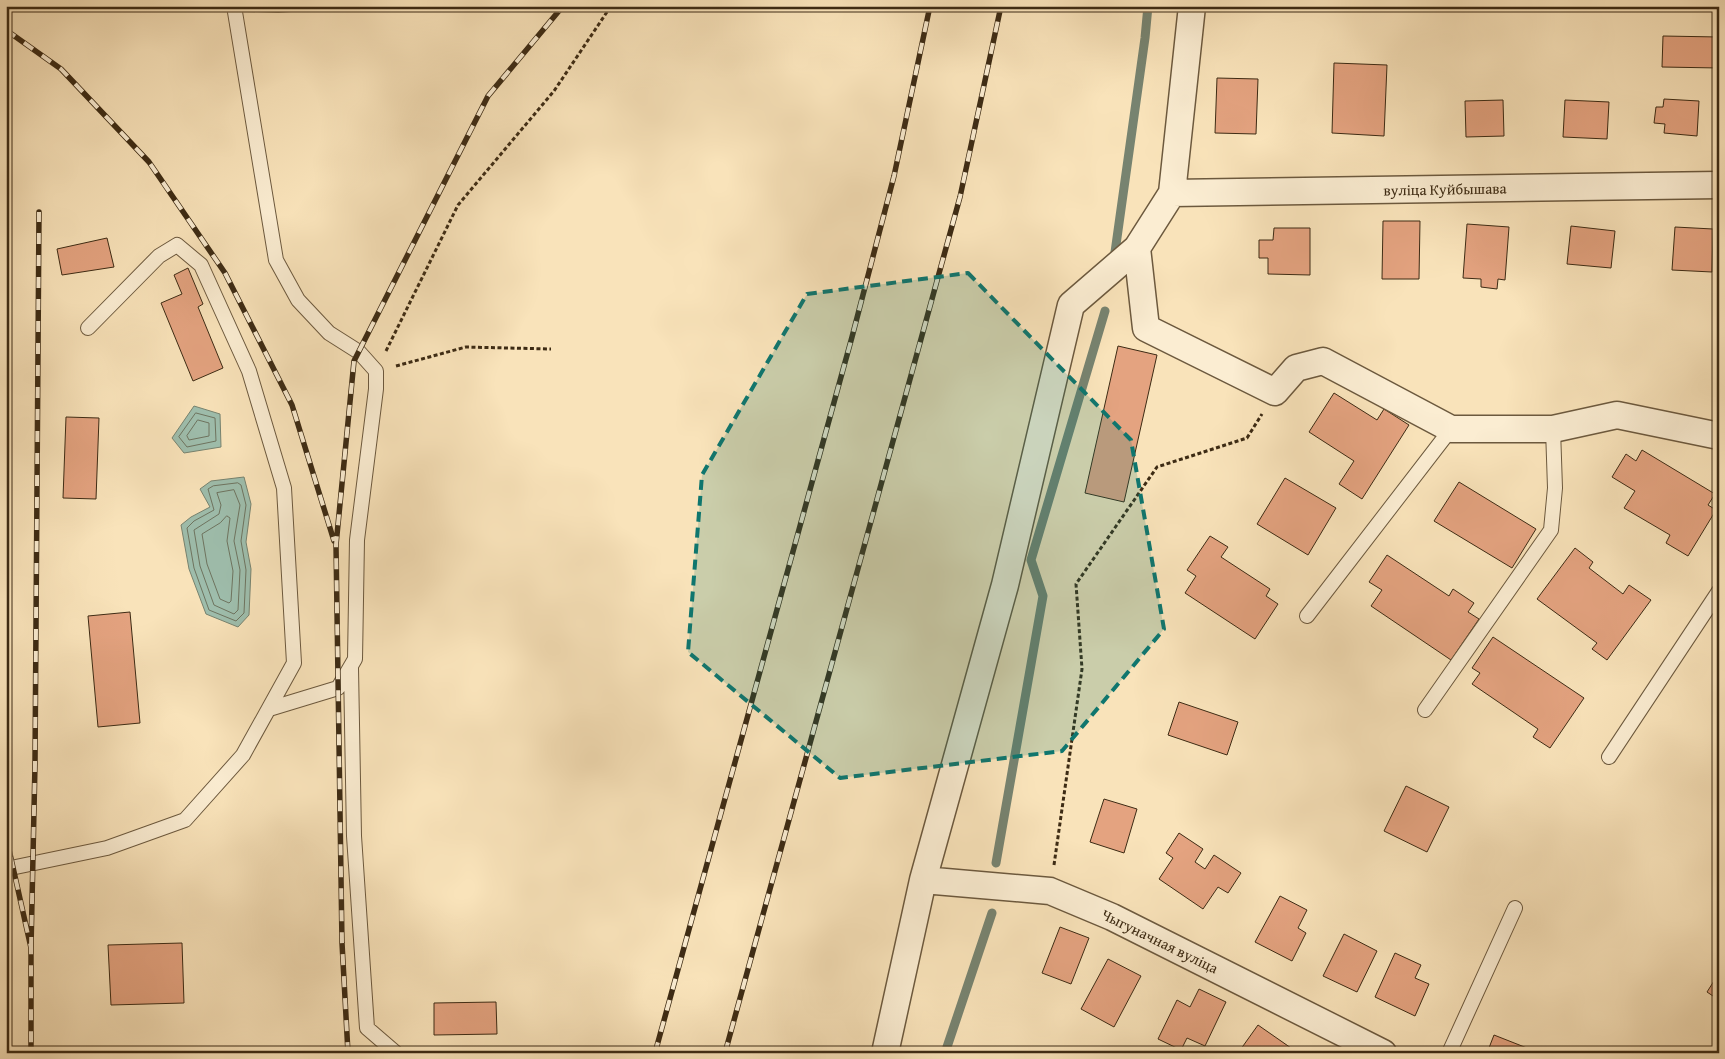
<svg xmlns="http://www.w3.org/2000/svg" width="1725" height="1059" font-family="'Gentium Book Plus',serif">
<rect width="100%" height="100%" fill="#f9e3ba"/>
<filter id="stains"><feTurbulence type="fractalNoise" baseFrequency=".004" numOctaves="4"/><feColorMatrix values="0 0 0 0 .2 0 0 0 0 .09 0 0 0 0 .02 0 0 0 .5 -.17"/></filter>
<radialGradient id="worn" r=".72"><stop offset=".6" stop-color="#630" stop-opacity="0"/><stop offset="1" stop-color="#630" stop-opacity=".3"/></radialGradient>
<path fill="#9ebead" stroke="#778370" d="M194 406 220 414 221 447 184 453 172 438Z
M244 477 251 504 246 542 251 569 249 615 238 627 206 614 189 569 181 525 191 517 210 507 200 489 211 481Z"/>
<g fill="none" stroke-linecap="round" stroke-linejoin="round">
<path stroke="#6e7460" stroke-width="1" d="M196 413 215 418 216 441 187 447 179 437Z
M198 420 209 423V436L189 440 187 436Z
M238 483 241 485 246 505 241 541 246 570 244 613 236 621 209 610 194 568 187 528 194 521 214 510 208 489 213 486Z
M234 490 240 505 234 541 240 570 238 610 234 614 214 605 200 566 194 530 219 514 221 505 217 493Z
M227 516 230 518 227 541 233 571 231 601 229 603 220 599 207 564 202 534 220 523Z"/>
<path stroke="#778370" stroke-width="9" d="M1115 252 1145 38 1148 6
M996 863 1043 596 1031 560 1105 311
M945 1053 992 913"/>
</g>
<path fill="#e4a380" stroke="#3d2b14" d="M1663 36 1719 37V68L1662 67Z
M1334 63 1387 65 1384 136 1332 133Z
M1217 78 1258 79 1256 134 1215 133Z
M1664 99 1699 101 1697 136 1664 133 1665 124 1654 123 1656 107H1663Z
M1503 100 1504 136 1466 137 1465 101Z
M1565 100 1609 102 1607 139 1563 137Z
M1383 221H1420L1419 279H1382Z
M1467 224 1509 227 1505 280 1498 279 1497 289 1481 287V279L1463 278Z
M1571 226 1615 231 1611 268 1567 264Z
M1675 227 1713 229 1712 272 1672 270Z
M1274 228H1310V275L1268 274V258H1259V240H1273Z
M107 238 114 267 62 275 57 249Z
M188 268 203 304 198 307 223 368 193 381 161 303 182 294 174 275Z
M1118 346 1157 355 1124 502 1085 493Z
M1334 393 1377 420 1384 409 1409 425 1362 499 1339 484 1354 461 1309 432Z
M66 417 99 418 96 499 63 498Z
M1642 450 1715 494 1708 505 1716 510 1688 556 1666 543 1670 535 1624 508 1635 491 1612 477 1626 454 1636 461Z
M1285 478 1336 508 1308 555 1257 524Z
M1459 482 1536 529 1512 568 1434 521Z
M1210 536 1228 547 1221 557 1270 589 1266 596 1278 604 1255 639 1185 593 1196 576 1187 570Z
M1575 548 1593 562 1589 568 1623 594 1629 585 1651 600 1607 660 1592 649 1597 643 1537 599Z
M1387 555 1449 596 1453 589 1474 603 1468 612 1479 619 1451 660 1371 606 1382 590 1369 582Z
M130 612 140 723 98 727 88 616Z
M1493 637 1584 698 1550 748 1533 737 1538 729 1472 684 1480 673 1472 668Z
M1179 702 1238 722 1227 755 1168 735Z
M1406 786 1449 807 1427 852 1384 831Z
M1104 799 1137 809 1124 853 1090 842Z
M1179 833 1203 849 1195 862 1205 869 1214 855 1241 873 1228 893 1218 887 1203 909 1159 879 1173 858 1166 853Z
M1280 896 1307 910 1298 928 1306 933 1292 961 1255 942Z
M1060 927 1089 938 1071 984 1042 973Z
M1344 934 1377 951 1357 992 1323 976Z
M182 943 184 1003 111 1005 108 945Z
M1395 953 1421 965 1415 978 1429 984 1415 1016 1375 997Z
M1108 959 1141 976 1114 1027 1081 1009Z
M1719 973V1000L1707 992Z
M1199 989 1226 1002 1205 1046 1187 1038 1181 1050 1158 1039 1177 1000 1190 1007Z
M496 1002 497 1034 434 1035V1003Z
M1258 1025 1291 1048 1288 1053H1238Z
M1494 1035 1527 1048 1526 1053H1487Z
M435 1052H496V1053H435Z"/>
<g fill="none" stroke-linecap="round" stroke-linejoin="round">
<defs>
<path id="lane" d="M234 6 276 260 298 300 329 333 359 352 376 371V389L357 540 355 659 338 688 269 709
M1307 616 1451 429
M351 668 354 836 367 1028 396 1053
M1425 710 1551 530 1555 488 1553 429
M1609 757 1719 591
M6 869 107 848 185 820 243 755 294 663 284 488 249 371 201 265 177 245 159 256 88 328
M1449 1053 1515 908"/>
<path id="street" d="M1172 193 1719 185
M1137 248 1146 328 1275 392 1296 368 1323 361 1451 429H1553L1617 415 1719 436
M923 880 1050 891 1112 917 1383 1053
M885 1053 923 880 1005 585 1071 305 1137 248 1172 193 1192 6"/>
</defs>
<use href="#lane" stroke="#6c593e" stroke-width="16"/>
<use href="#street" stroke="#6c593e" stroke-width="29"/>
<path stroke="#3d2b14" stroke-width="3" stroke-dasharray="4 2.5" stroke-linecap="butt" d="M386 351 458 205 554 91 611 6
M396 366 466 347 551 349
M1054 865 1082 669 1076 584 1157 467 1247 438 1262 414"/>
<use href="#lane" stroke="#fbedd2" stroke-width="14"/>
<use href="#street" stroke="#fbedd2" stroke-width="26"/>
<defs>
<path id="rail" d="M126 6 278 10 348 6
M6 30 61 69 149 162 225 273 292 405 334 541
M6 836 31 948V1053
M31 948 35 764 39 212
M348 1053 342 943 336 545 354 361 488 96 563 6
M655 1053 852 337 894 176 930 6
M725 1053 960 197 1001 6"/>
</defs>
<use href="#rail" stroke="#3d2b14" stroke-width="5.5"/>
<use href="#rail" stroke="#fbedd2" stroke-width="4" stroke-dasharray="11" stroke-linecap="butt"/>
</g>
<path fill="#0f766e" fill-opacity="0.2" stroke="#0f766e" stroke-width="4" stroke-dasharray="10 6" stroke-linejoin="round" d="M968 273 1131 440 1164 629 1062 751 840 778 688 652 702 475 807 294Z"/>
<g text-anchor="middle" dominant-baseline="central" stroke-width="4" stroke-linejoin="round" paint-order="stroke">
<g font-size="15" fill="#3d2b14" stroke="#fbedd2">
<text transform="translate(1445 189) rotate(-1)">вуліца Куйбышава</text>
<text transform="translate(1160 941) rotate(26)">Чыгуначная вуліца</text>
</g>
</g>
<rect width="1725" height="1059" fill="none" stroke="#f9e3ba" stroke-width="25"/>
<rect x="8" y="8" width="1710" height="1044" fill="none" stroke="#3d2b14" stroke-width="2.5"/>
<rect x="12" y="12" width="1700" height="1034" fill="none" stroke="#3d2b14"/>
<rect width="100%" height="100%" filter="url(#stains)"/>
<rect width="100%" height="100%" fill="url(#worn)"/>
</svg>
